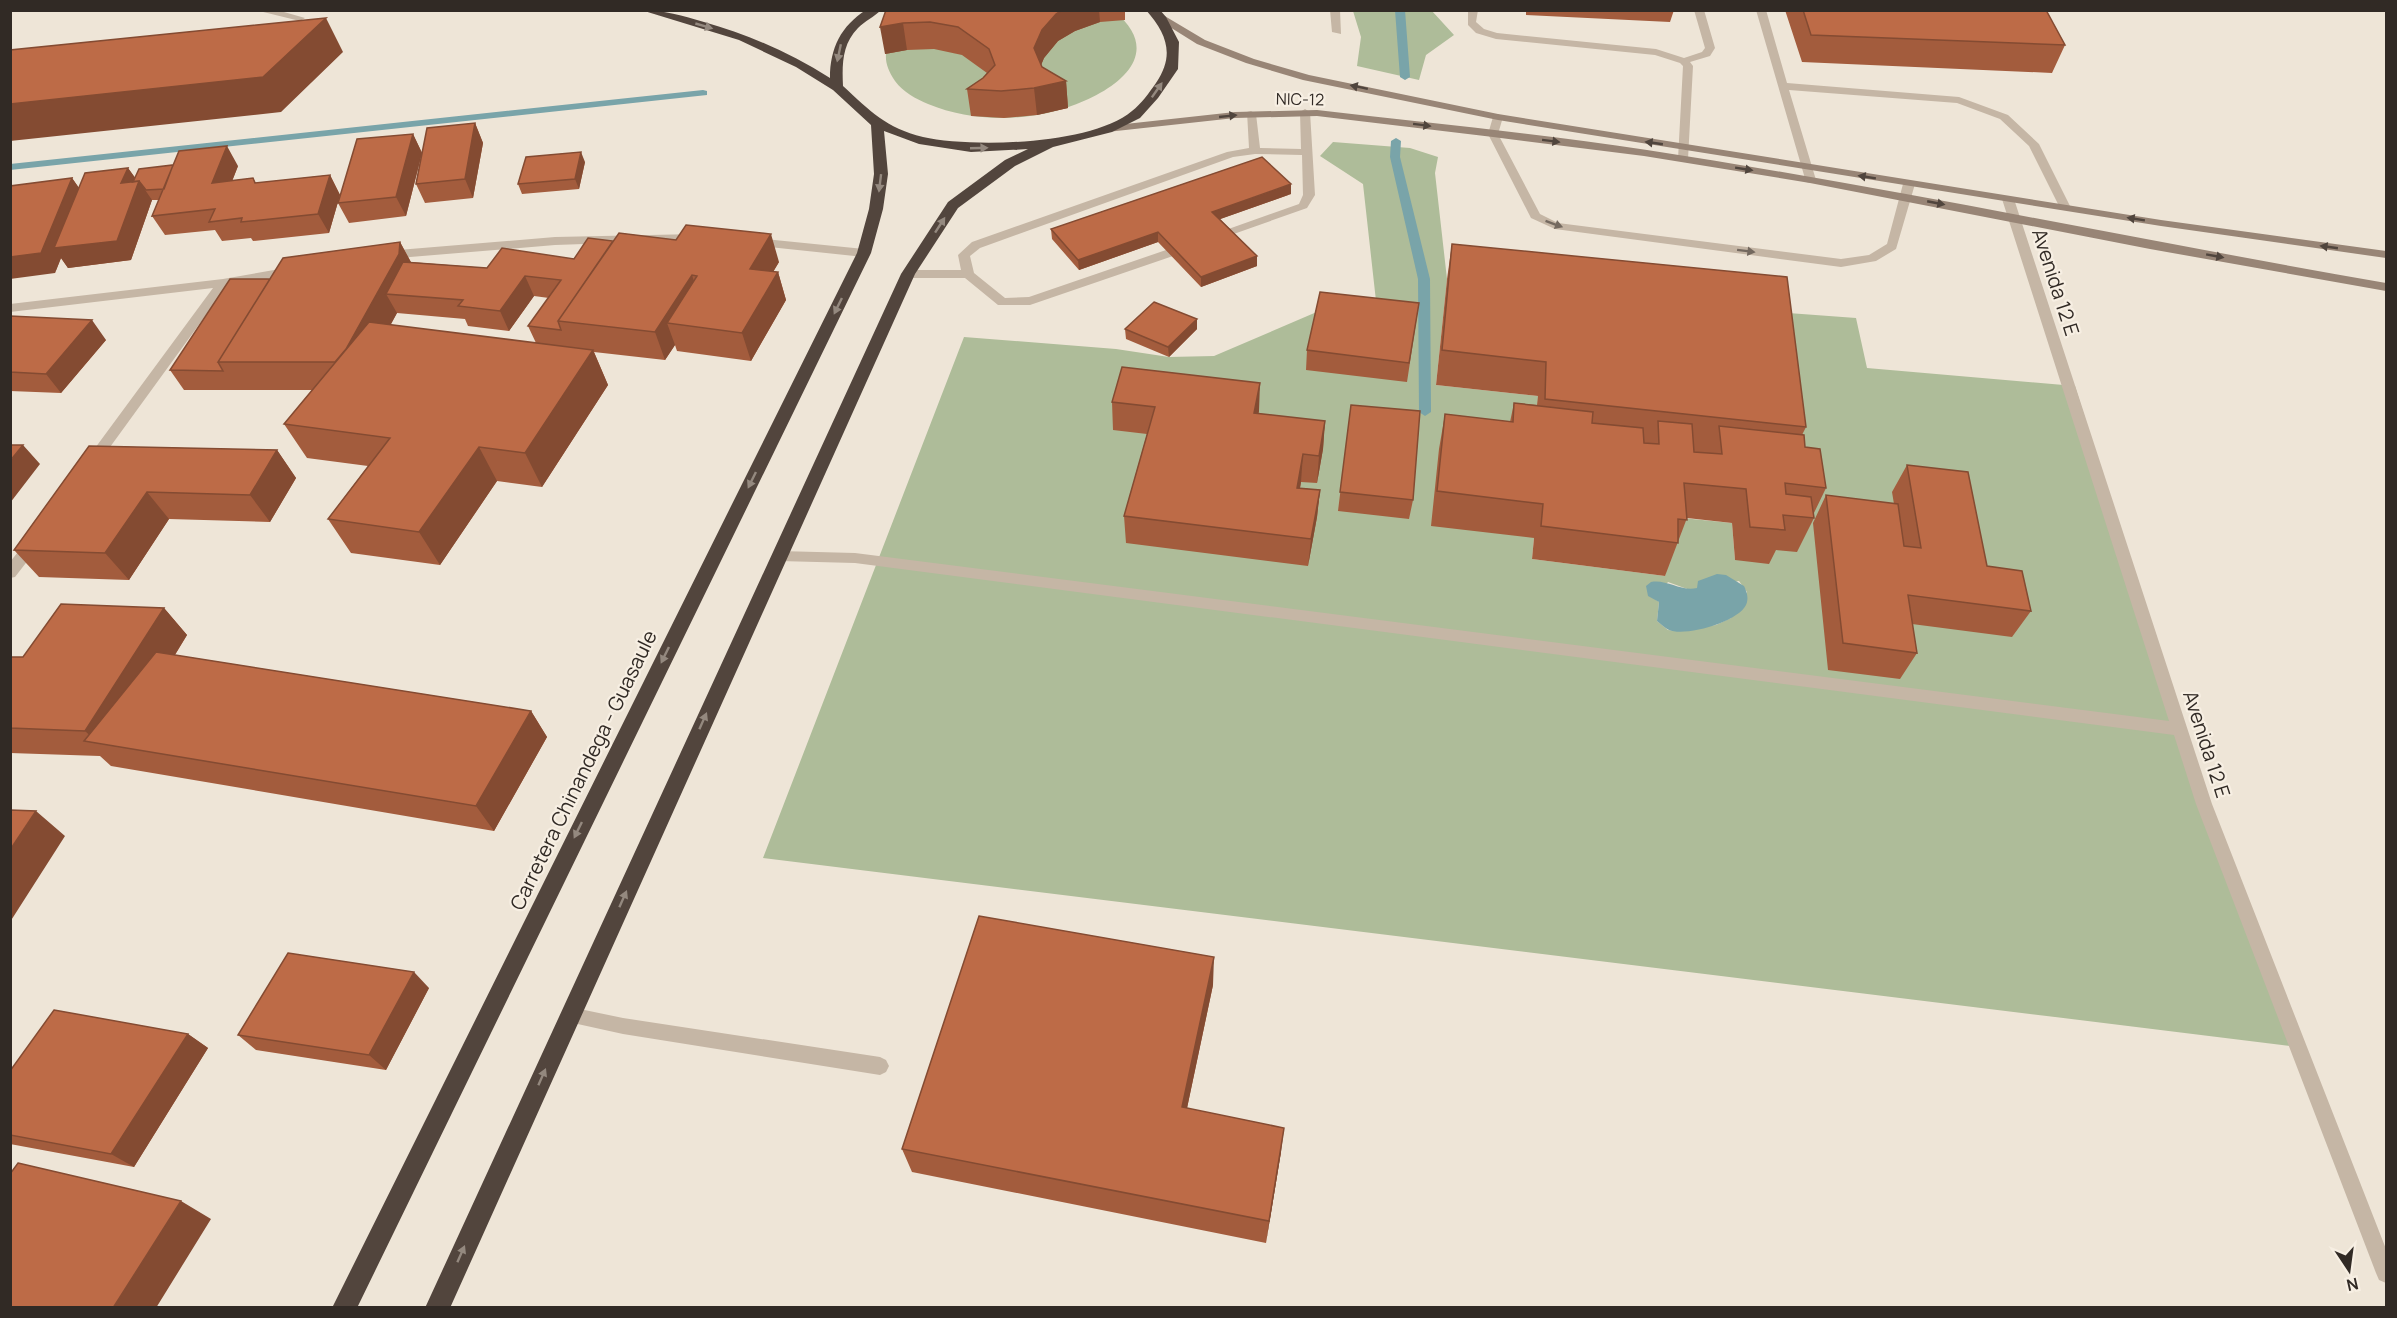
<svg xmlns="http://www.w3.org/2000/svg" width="2397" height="1318" font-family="Manrope,sans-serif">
<rect width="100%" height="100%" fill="#eee5d7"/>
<path fill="#aebc99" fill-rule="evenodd" d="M921 10 1114 11C1180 65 1085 108 1037 115 1000 121 962 118 928 104 916 99 903 92 895 81 872 48 897 32 921 10Z
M1353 11H1432L1454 35 1426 55 1419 80 1357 66 1361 37Z
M1333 142 1410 148 1438 157 1435 173 1447 279 1436 385 1538 396 1537 433 1773 312 1856 318 1867 368 2075 386 2204 804 2299 1047 763 858 964 337 1116 349 1169 357 1214 356 1319 311 1378 319 1363 184 1320 156ZM1259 411 1253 441 1156 435ZM1439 449 1795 531 1768 549 1735 560 1732 523 1672 517 1665 576 1532 559 1534 538ZM1739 581 1747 592 1731 618 1716 625 1676 631 1668 630 1657 621 1659 602 1655 599 1668 582 1690 590Z"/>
<path fill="#79a4a9" d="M1717 574 1726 575 1744 586C1747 592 1749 599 1746 605 1738 622 1685 637 1669 630 1665 628 1661 624 1657 621L1659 602 1648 596 1646 586 1651 582C1667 579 1681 592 1697 588L1698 581Z"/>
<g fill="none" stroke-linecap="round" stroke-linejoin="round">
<path fill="#79a4a9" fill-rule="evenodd" d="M1395 10H1405L1410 77 1405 80 1400 77Z
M703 90 707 91V95L10 170V164Z
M1396 138 1401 141 1400 157 1430 279 1431 412 1425 416 1419 412 1418 279 1390 157 1391 141Z"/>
<path fill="#c5b6a5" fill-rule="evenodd" d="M255 10H277L305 18 300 21Z
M1330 10H1340L1341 34 1332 32Z
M1468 10H1478L1476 22 1484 29 1497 33 1656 49 1684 58 1702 52 1705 48 1694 10H1704L1715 48 1710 56 1690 62 1693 66 1688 159 1683 162 1678 159 1683 66 1680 63 1655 55 1496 39 1476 33 1468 25Z
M1756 10H1766L1787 83 1959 97 2008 115 2039 144 2071 208 2069 210H2061L2029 146 2000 119 1957 103 1789 90 1816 180 1810 183 1806 182Z
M1305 109 1310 112 1315 195 1307 208 1228 236H1220V232L1299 204 1303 195 1302 155 1255 154 1233 157 980 248 970 256 974 273 1005 298 1029 297 1169 249 1173 250V256L1030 305H998L965 278H908L902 274 908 270H961L958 255 972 242 1227 152 1249 148 1247 112 1251 111 1256 114 1260 148 1301 149 1300 112Z
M1498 114 1503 117 1498 134 1540 214 1558 223 1841 259 1869 255 1887 244 1903 184 1909 181 1915 184 1896 249 1876 261 1841 267 1555 229 1531 218 1488 134 1493 117Z
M570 1007 623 1018 880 1057 886 1060 889 1066 886 1072 880 1075 623 1034 564 1021 561 1015 564 1009Z"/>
<path fill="#c5b6a5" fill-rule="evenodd" d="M2008 196 2014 199 2212 804 2386 1249V1283L2379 1280 2376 1273 2196 804 2174 735 855 563 779 561 772 556 779 551 855 553 2169 721 2002 199Z
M697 234 701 236V240L555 245 386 259 380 255 386 251 555 237Z
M754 238 864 249 870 253 864 257 750 245V239Z
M291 267 297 271 295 274 227 286 97 465H87L85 462 87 459 213 288 10 312V304L223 279Z
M34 537 39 538 41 542 39 546 15 577 10 578V562L29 538Z"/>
<path fill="#988576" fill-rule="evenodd" d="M1157 15H1163L1205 40 1254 59 1309 75 1498 114 2161 220 2386 251V258L2161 226 1498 120 1303 80 1246 63 1197 44 1157 19Z
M1317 110C1427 123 1537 133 1647 150 1894 188 2139 240 2386 283V291L2150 249 1810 183 1644 156 1493 137 1317 116 1235 118 1107 132 1102 129 1107 126 1235 112Z"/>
<path fill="#52453d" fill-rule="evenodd" d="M641 10C664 10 683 16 704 22 750 35 790 53 830 78 830 48 841 26 866 10H881C874 17 865 21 858 28 842 44 842 65 843 86 870 111 886 128 923 137 972 148 1092 145 1132 111 1141 104 1149 93 1156 83 1175 55 1167 34 1146 10H1160L1166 17 1179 42 1178 69 1158 98 1140 118 1112 132 1053 147 1015 166 958 208 915 274 450 1308H425L901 274 948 202 1005 160 1028 149 971 152 919 144 884 131 888 174 883 209 871 253 357 1308H332L857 253 869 209 874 174 871 125 833 90 796 67 739 40Z"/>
</g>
<path fill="#a35c3d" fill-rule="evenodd" d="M1125 10V20L1100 22 1075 31 1058 41 1044 58 1041 65 1042 67 1066 81 1068 108 1037 115 1004 118 971 116 967 89 983 78 987 73 962 55 934 49 907 50 885 54 886 11Z
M1526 10H1674L1670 22 1526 15Z
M1785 10H2046L2065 45 2052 73 1802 62Z
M475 123 483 143 473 198 425 203 416 184Z
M413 134 422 153 406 216 349 223 338 203Z
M585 162 579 189 522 194 518 184Z
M238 166 232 181 253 178 256 183 330 175 340 195 329 233 253 241 251 238 222 241 215 230 165 235 152 216 159 200H152L131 260 68 268 61 258 55 273 72 178 79 188 128 168 135 178Z
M1291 194 1220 219 1257 256V266L1201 287 1158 242 1079 270 1052 239 1051 229Z
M400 242 411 262 487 268 574 259 779 262 773 272H778L786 300 751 361 677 351 675 345 665 360 594 352 608 385 542 487 497 481 440 565 351 553 328 519 368 466 307 458 284 424 312 390H184L170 370 270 279ZM534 296 549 298 528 326 536 343 390 325 397 313 465 319 468 326 509 331Z
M1452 244 1806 427 1802 435 1805 447 1826 488 1813 515 1814 518 1797 552 1776 550 1769 564 1735 560 1732 523 1687 518 1665 576 1532 559 1534 538 1431 526 1439 449 1445 414 1510 422 1514 403 1537 405 1538 396 1436 385 1447 279Z
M1419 303 1407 382 1306 370 1307 350Z
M10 316 106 340 61 393 10 391Z
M1197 319V329L1169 357 1126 339 1125 329Z
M1112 402 1259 411 1258 414 1325 421 1323 449 1317 483 1301 482 1300 488 1320 490 1317 517 1308 566 1126 543 1124 516 1147 434 1113 430Z
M1351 405 1413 500 1409 519 1338 511Z
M89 446 277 450 296 478 270 522 169 519 129 580 39 577 14 550Z
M1907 465 1987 566 2031 611 2012 637 1912 624 1917 653 1900 679 1828 670 1813 523 1826 495 1894 504 1892 492Z
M164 608 187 635 175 655 531 711 547 737 494 831 111 766 100 756 10 753V657H23Z
M1213 985 1187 1108 1281 1152 1266 1243 912 1172 902 1149Z
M429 988 386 1070 256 1050 238 1035Z
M188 1034 208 1048 134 1167 10 1144V1071Z"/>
<path fill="#844b32" d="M1062 10H1099L1100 22 1075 31 1058 41 1044 58 1037 75 1034 48 1042 30 1056 14Z
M326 18 343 52 281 112 10 141V104Z
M903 23 907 50 885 54 880 27Z
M1066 81 1068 108 1037 115 1034 88Z
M475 123 483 143 473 198 465 179Z
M413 134 422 153 406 216 396 197Z
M227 146 238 166 224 202 212 183Z
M581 152 585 162 579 189 575 179Z
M128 168 139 183V181L152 200 131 260 68 268 61 258 55 273 10 279V257L72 178 86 198 121 183Z
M330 175 340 195 329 233 318 214Z
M1291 184V194L1212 222V212Z
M1158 232V242L1079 270 1078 260Z
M771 234 779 262 758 297 750 269Z
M400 242 415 270 386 294 397 313 356 390 339 362Z
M1257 256V266L1201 287V277Z
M778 272 786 300 751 361 742 333Z
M692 275 701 303 667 323 675 345 665 360 655 332Z
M525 276 534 296 509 331 500 311Z
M1197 319V329L1169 357 1168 347Z
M92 320 106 340 61 393 46 374Z
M593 350 608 385 542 487 525 453Z
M1260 383 1259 411 1253 441 1254 413Z
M1325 421 1323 449 1317 483 1319 456Z
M23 445 40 464 10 503V461Z
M479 447 497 481 440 565 419 532Z
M277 450 296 478 270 522 250 495Z
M1303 454 1301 482 1295 515 1297 488Z
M1320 490 1317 517 1308 566 1311 539Z
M147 492 169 519 129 580 105 553Z
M164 608 187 635 118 747 98 743 85 731Z
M531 711 547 737 494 831 476 806Z
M36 811 65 836 10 922V850Z
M1214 957 1213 985 1182 1132V1107Z
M414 972 429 988 386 1070 369 1055Z
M188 1034 208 1048 134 1167 111 1154Z
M1284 1128 1281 1152 1266 1243 1269 1221Z
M181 1201 211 1219 156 1308H113Z"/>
<path fill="#bd6b47" stroke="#844b32" stroke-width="1.5" d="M1062 10 1056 14 1042 30 1034 48 1042 67 1066 81 1034 88 1001 91 967 89 983 78 995 65 989 49 958 27 930 22 903 23 880 27 886 10Z
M1803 10H2046L2065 45 1811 35Z
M326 18 263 77 10 104V50Z
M475 123 465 179 416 184 427 128Z
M413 134 396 197 338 203 357 139Z
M227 146 212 183 253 178 255 183 330 175 318 214 241 222 242 218 209 222 215 209 152 216 179 151Z
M581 152 575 179 518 184 526 157Z
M1262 157 1291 184 1212 212 1257 256 1201 277 1158 232 1078 260 1051 229Z
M173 165 164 189 146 190 139 181 133 182 139 169Z
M128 168 121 183 139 181 117 241 54 248 85 173Z
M72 178 41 253 10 257V186Z
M686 225 771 234 750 269 778 272 742 333 667 323 697 276 692 275 655 332 558 321 619 233 676 240Z
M588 238 613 241 558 321 561 330 528 326 561 280 525 276 500 311 458 306 463 300 386 294 403 262 487 268 502 248 574 259Z
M400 242 399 254 346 349 335 362H218L283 258Z
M1452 244 1787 277 1806 427 1545 399 1546 362 1442 350Z
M230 279H270L218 362 223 371 170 370Z
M1320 292 1419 303 1409 363 1307 350Z
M1154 302 1197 319 1168 347 1125 329Z
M10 316 92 320 46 374 10 372Z
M369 322 593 350 525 453 479 447 419 532 328 519 390 438 284 424Z
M1122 367 1260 383 1254 413 1325 421 1319 456 1303 454 1297 488 1320 490 1311 539 1124 516 1155 407 1112 402Z
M1514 403 1593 412 1592 423 1643 428 1644 443 1659 444 1658 421 1692 424 1694 452 1722 454 1719 426 1804 435 1805 447 1820 449 1826 488 1785 483 1786 494 1811 497 1814 518 1783 515 1785 530 1750 527 1746 489 1684 483 1687 520 1678 519V543L1541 526 1543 504 1437 491 1445 414 1513 422Z
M1351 405 1420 411 1413 500 1340 492Z
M10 445H23L10 461Z
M89 446 277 450 250 495 147 492 105 553 14 550Z
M1907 465 1968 472 1987 566 2022 571 2031 611 1908 595 1917 653 1843 643 1826 495 1898 504 1904 546 1921 548Z
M61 604 164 608 85 731 10 728V657H23Z
M156 652 531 711 476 806 84 741Z
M10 810 36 811 10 850Z
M979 916 1214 957 1182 1107 1284 1128 1269 1221 902 1149Z
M288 953 414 972 369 1055 238 1035Z
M54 1010 188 1034 111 1154 10 1135V1071Z
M18 1163 181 1201 113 1308H10V1174Z"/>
<defs><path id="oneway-solid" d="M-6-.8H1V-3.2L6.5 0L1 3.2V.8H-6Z" transform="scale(1.5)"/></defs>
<g fill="#94897f">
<use href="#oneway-solid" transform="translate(704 26) rotate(16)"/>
<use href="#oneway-solid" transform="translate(839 53) rotate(102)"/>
<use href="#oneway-solid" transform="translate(1157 90) rotate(-55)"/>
<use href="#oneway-solid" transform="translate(979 148) rotate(-2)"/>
<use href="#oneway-solid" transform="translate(880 183) rotate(97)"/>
<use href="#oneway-solid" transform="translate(940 225) rotate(-57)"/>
<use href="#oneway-solid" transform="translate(838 306) rotate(116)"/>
<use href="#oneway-solid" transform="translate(752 480) rotate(116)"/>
<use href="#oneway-solid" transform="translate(665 655) rotate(116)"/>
<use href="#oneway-solid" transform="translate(703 721) rotate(-66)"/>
<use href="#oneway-solid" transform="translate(578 830) rotate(116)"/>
<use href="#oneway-solid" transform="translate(623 899) rotate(-66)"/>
<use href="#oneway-solid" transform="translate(542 1077) rotate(-66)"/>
<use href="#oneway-solid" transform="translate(461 1254) rotate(-66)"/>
</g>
<g fill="#50453d">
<use href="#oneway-solid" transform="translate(1359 87) rotate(-168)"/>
<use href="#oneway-solid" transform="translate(1228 116) rotate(-6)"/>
<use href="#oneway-solid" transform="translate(1422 125) rotate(7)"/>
<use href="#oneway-solid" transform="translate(1551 141) rotate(7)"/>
<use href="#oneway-solid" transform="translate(1654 143) rotate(-172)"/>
<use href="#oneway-solid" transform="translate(1744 169) rotate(9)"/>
<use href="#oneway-solid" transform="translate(1867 177) rotate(-171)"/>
<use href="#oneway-solid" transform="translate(1936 203) rotate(11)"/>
<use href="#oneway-solid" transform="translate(2136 219) rotate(-171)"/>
<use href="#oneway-solid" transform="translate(2329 247) rotate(-172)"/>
<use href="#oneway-solid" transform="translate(2215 256) rotate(10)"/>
</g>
<g fill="#74695f">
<use href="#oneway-solid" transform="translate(1554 224) rotate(20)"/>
<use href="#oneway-solid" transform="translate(1746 251) rotate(7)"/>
</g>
<g text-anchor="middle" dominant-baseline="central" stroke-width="4.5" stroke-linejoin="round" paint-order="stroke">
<g font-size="16" fill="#312a25" stroke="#f7efe3">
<text transform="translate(1300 99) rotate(1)">NIC-12</text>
</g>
<g font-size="20" fill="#312a25" stroke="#f7efe3">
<text transform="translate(2056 282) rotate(72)">Avenida 12 E</text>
<text transform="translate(2207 744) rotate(72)">Avenida 12 E</text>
<text transform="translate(583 770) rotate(-64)">Carretera Chinandega - Guasaule</text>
</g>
</g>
<rect width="2397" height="1318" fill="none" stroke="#312a25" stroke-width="24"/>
<g transform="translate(2349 1270) rotate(167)" stroke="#f7efe3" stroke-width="4.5" paint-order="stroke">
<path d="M0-4.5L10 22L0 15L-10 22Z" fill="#312a25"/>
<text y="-9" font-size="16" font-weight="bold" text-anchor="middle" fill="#312a25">N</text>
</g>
</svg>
